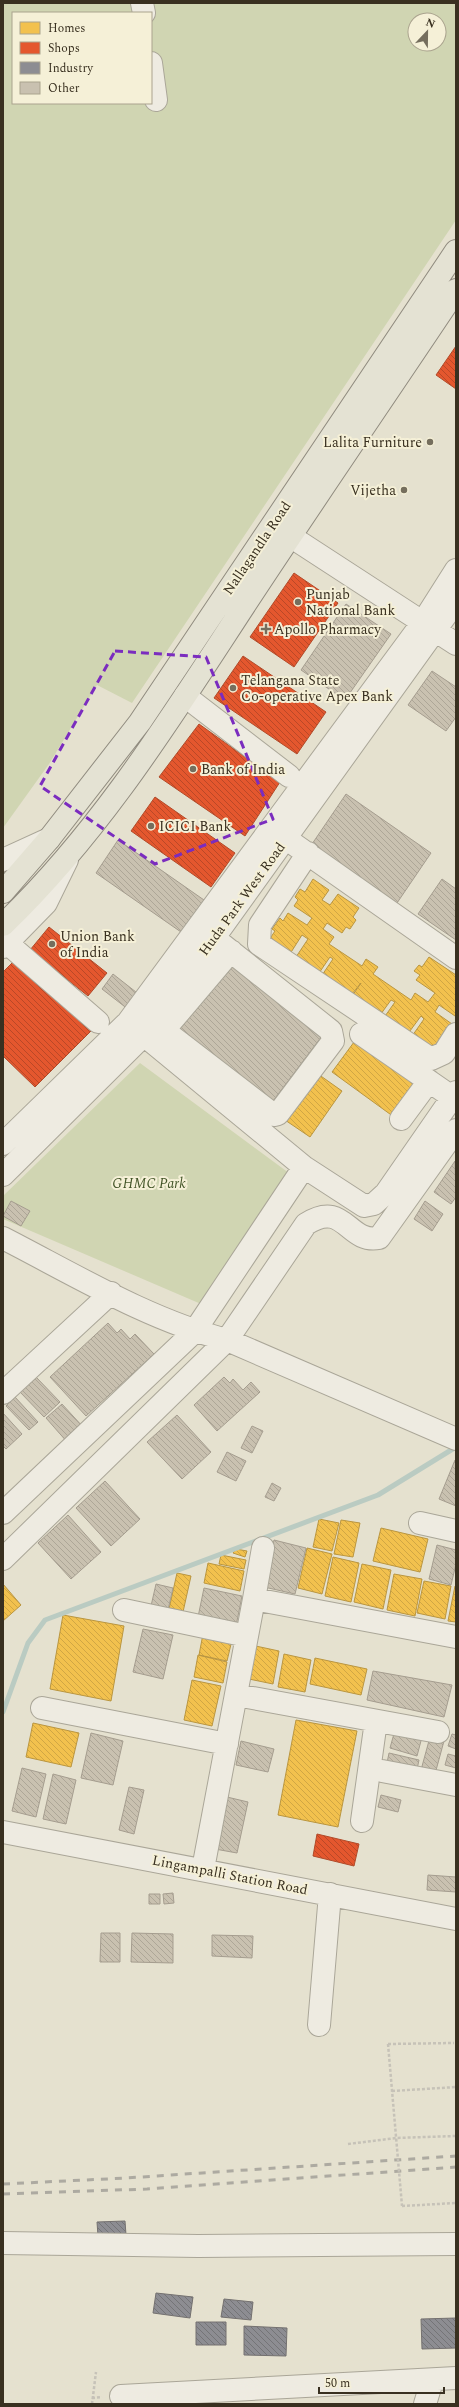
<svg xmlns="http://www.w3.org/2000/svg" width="459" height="2407" font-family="Spectral,serif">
<defs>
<pattern id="homes-back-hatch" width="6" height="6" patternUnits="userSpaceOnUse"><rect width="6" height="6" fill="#f2c14e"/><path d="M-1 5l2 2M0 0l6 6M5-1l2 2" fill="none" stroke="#d0a644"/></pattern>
<pattern id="shops-back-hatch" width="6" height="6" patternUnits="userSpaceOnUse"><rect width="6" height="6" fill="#e4572e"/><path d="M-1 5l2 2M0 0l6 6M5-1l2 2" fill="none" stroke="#ba4827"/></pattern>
<pattern id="industry-back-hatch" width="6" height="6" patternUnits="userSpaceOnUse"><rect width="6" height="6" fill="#8d8d92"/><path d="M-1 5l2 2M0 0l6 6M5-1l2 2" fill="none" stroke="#747477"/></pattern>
<pattern id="building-back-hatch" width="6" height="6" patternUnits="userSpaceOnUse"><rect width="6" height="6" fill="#c9c1b0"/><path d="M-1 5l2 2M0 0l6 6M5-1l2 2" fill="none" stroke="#ada697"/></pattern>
</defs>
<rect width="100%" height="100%" fill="#e5e1cf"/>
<path fill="#d0d5b2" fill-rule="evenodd" d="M3 3H456V220L132 703 97 685 49 764 3 828ZM13 13H151V103H13ZM415 20H439V44H415Z
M140 1063 293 1176 201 1304 3 1219V1196Z"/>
<path fill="url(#homes-back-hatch)" stroke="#ba9640" d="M313 879 329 890 322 900 330 905 338 894 359 908 353 917 356 920 350 929 346 927 342 933 327 923 323 929 334 937 329 944 362 966 366 959 378 967 373 974 411 1000 415 993 428 1002 435 993 416 980 420 975 414 971 419 965 422 967 429 957 456 975V1015L455 1016 439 1005 435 1012 452 1024 432 1054 410 1039 424 1019 421 1016 407 1035 383 1019 395 1002 391 1000 378 1018 350 999 361 983 347 1000 318 981 333 959 330 957 317 976 294 960 308 939 302 935 288 957 267 943 275 931 272 929 280 918 283 921 288 913 307 925 312 918 294 906 298 900 295 897 300 889 305 892Z
M357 1038 418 1083 394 1117 332 1072Z
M318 1074 342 1091 310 1137 285 1120Z
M319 1519 339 1523 332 1551 313 1547Z
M341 1520 360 1523 353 1557 334 1554Z
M381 1528 428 1539 420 1572 373 1561Z
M307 1548 332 1554 322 1594 298 1588Z
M236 1549 247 1551 245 1557 233 1553Z
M221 1555 246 1560 244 1569 219 1564Z
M333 1557 359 1563 351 1602 325 1596Z
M208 1563 244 1571 240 1591 204 1583Z
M362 1564 391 1570 383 1609 354 1602Z
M177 1573 191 1576 183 1612 169 1609Z
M394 1574 422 1579 415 1616 387 1610Z
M424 1581 451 1586 445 1619 417 1613Z
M3 1584 21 1605 3 1621Z
M455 1586H456V1622L448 1621Z
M63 1615 124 1626 111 1701 50 1689Z
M203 1634 232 1640 227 1661 199 1655Z
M251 1645 279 1651 273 1684 244 1678Z
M284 1654 311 1660 305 1692 278 1687Z
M198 1655 227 1662 223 1683 194 1677Z
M315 1658 367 1669 361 1695 310 1684Z
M192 1680 221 1686 212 1726 184 1720Z
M296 1720 357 1731 338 1827 278 1815Z
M33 1723 79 1733 71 1767 26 1757Z"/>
<path fill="url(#shops-back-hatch)" stroke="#b14b2a" d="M456 346V389L436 375Z
M294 573 338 603 294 667 250 637Z
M243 656 326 712 297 754 214 698Z
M199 724 280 782 245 836 159 777Z
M155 797 235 853 211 887 131 831Z
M49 927 107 973 88 996 30 950Z
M19 956 96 1026 35 1087 3 1056V972Z
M317 1834 359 1844 354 1866 313 1856Z"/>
<path fill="url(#industry-back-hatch)" stroke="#747170" d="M125 2221 126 2235 98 2236 97 2222Z
M156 2293 193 2297 190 2318 153 2313Z
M224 2299 253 2302 251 2320 221 2317Z
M456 2318V2348L422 2349 421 2319Z
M196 2322H226V2345H196Z
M244 2326 287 2328 286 2356 244 2355Z"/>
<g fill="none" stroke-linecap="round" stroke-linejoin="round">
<path stroke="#bacbc2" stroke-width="5" d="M3 1712 28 1643 45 1620 378 1495 456 1447"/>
</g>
<path fill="url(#building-back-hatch)" stroke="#a59d8f" d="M346 604 391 634 345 700 301 670Z
M432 671 456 687V717L446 731 408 705Z
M346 794 431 853 397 903 312 844Z
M118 840 204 900 181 932 96 873Z
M442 879 456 889V940L418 914Z
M234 962 322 1036 273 1101 175 1027Z
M113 974 141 996 129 1010 102 989Z
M455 1161 456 1197 451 1204 434 1192Z
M11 1201 30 1211 21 1226 3 1216Z
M425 1201 443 1214 432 1231 414 1219Z
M108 1323 117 1333 121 1329 130 1339 135 1334 154 1354 86 1416 50 1377Z
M36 1377 60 1402 44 1417 20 1392Z
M224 1377 230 1383 233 1379 243 1390 251 1382 260 1392 217 1431 194 1405Z
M15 1397 38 1422 29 1430 6 1406Z
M62 1404 84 1428 68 1443 46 1418Z
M3 1413 22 1434 6 1449 3 1446Z
M177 1415 211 1452 182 1479 147 1442Z
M252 1426 263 1431 252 1453 241 1448Z
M227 1452 246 1461 236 1481 217 1472Z
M455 1460 456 1461V1506L439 1499Z
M105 1481 140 1519 111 1546 76 1508Z
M272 1483 281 1488 274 1501 265 1497Z
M68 1515 101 1552 71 1579 38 1543Z
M274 1540 306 1548 295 1594 264 1587Z
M437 1545 456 1550V1564L451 1585 429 1579Z
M156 1584 173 1588 168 1610 151 1606Z
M204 1588 242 1596 236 1626 198 1617Z
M143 1629 173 1635 163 1679 133 1672Z
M373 1671 452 1685 444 1717 367 1700Z
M395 1730 422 1737 417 1756 390 1748Z
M91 1733 123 1741 113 1785 81 1778Z
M452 1734 456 1735V1749L448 1746Z
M430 1737 444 1741 435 1774 421 1770Z
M241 1741 274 1749 268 1772 236 1765Z
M389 1753 419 1760 416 1774 386 1768Z
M448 1754 456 1756V1768L445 1765Z
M22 1768 46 1774 36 1817 12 1811Z
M53 1774 76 1780 66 1824 43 1819Z
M129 1787 144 1790 134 1834 119 1830Z
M381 1795 401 1800 398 1812 378 1807Z
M227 1797 248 1802 237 1853 215 1849Z
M428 1875 456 1877V1892L427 1890Z
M173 1893 174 1903 164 1904 163 1894Z
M149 1894H160V1904H149Z
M101 1933H120V1962H100Z
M132 1933 173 1934V1963L131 1962Z
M212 1935 253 1936 252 1958 212 1956Z"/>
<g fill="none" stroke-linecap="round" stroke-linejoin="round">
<defs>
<path id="minor" d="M142 3 144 13
M151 63 156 100
M290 536 456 644
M185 696 289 776
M295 845 456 958
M308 853 260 925 259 944 431 1059 444 1053 456 1034
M3 860 49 839
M214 938 331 1031 333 1041 278 1114 274 1115 166 1032 170 1023 231 951
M7 943 98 1022
M3 947 46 903 67 860
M134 1027 304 1167
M361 1034 452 1097
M401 1119 429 1081
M3 1144 128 1022 423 622 456 570
M3 1175 144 1035 456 601
M3 1238C75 1275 149 1320 227 1340L456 1439
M3 1393 111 1293
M3 1513 194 1332 304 1167 364 1206 374 1204 386 1193 456 1092
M420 1523 456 1531
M3 1559 227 1340 306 1224C345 1199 347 1244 379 1238L456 1130
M254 1599 263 1548
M124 1610 247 1636
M236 1695 438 1732
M42 1708 227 1744
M382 1771 456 1785
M362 1821 376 1721
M3 1832 456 1919
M203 1869 254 1599 456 1637
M319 2025 330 1894
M3 2243 198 2246 456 2244
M121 2396 456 2378
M425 2404 432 2381"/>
<path id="major" d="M3 892 49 839 140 722 456 251
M3 925C101 831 172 716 246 603 315 498 386 395 456 290"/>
</defs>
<use href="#minor" stroke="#aaa698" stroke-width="24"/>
<use href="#major" stroke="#908b7f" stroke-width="24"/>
<path stroke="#c6c2b8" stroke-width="2.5" stroke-dasharray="3 2" stroke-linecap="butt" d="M388 2044 454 2043
M392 2091 456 2087
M348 2144 396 2138 456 2136
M402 2206 456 2203
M92 2398 102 2397
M92 2404 96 2372"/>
<use href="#minor" stroke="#eeebe1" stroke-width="22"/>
<use href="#major" stroke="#e4e2d3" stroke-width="22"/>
<path stroke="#adaaa1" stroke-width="3" stroke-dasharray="7 7" stroke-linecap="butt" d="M3 2184 126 2178 456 2156
M3 2194 147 2189 456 2167"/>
<path stroke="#c6c2b8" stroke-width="2.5" stroke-dasharray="3 2" stroke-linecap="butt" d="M388 2044 402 2206"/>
</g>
<path fill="none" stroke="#7b2cbf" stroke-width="3" stroke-dasharray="8 5" stroke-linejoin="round" d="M115 651 206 657 273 819 155 864 40 786Z"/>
<g fill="#756e5d" stroke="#f5f0d7" stroke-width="1.5">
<circle cx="430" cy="442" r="4"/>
<circle cx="404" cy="490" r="4"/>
<circle cx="298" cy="602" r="4"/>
<path d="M264 623h4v4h4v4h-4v4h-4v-4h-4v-4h4z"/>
<circle cx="233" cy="688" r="4"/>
<circle cx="193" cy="769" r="4"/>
<circle cx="151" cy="826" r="4"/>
<circle cx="52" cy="944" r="4"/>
</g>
<g text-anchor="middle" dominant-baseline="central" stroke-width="4" stroke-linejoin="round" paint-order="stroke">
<g font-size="14" fill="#393020" stroke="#f5f0d7" text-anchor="start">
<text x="422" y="442" text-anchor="end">Lalita Furniture</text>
<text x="396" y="490" text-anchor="end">Vijetha</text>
<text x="306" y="594">Punjab<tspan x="306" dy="16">National Bank</tspan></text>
<text x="274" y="629">Apollo Pharmacy</text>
<text x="241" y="680">Telangana State<tspan x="241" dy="16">Co-operative Apex Bank</tspan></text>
<text x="201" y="769">Bank of India</text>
<text x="159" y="826">ICICI Bank</text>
<text x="60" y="936">Union Bank<tspan x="60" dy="16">of India</tspan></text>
</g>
<g font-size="14" fill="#393020" stroke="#f5f0d7">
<text transform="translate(257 548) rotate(-56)">Nallagandla Road</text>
<text transform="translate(242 899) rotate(-54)">Huda Park West Road</text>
<text transform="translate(230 1875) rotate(11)">Lingampalli Station Road</text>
</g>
<g font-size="14" font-style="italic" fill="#435528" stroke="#f5f0d7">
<text x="149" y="1183">GHMC Park</text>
</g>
</g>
<rect width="459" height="2407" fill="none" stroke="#393020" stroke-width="8"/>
<rect x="12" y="12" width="140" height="92" fill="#f5f0d7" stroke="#aaa38e"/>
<rect x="20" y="22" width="20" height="12" fill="#f2c14e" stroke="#aaa38e"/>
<text x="48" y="32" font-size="12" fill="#393020">Homes</text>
<rect x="20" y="42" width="20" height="12" fill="#e4572e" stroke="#aaa38e"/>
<text x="48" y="52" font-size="12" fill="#393020">Shops</text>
<rect x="20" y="62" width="20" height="12" fill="#8d8d92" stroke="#aaa38e"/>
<text x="48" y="72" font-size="12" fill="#393020">Industry</text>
<rect x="20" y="82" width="20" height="12" fill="#c9c1b0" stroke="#aaa38e"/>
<text x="48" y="92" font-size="12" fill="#393020">Other</text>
<g transform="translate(427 32) rotate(22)"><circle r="19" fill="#f5f0d7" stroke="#aaa38e"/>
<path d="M0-3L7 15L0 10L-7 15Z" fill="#756e5d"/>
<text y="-6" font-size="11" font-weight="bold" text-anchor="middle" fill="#393020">N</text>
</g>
<path d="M319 2387v6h125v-6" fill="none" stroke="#393020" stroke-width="2"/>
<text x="325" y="2387" font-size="12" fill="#393020" stroke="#f5f0d7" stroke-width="3" paint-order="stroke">50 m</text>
</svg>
